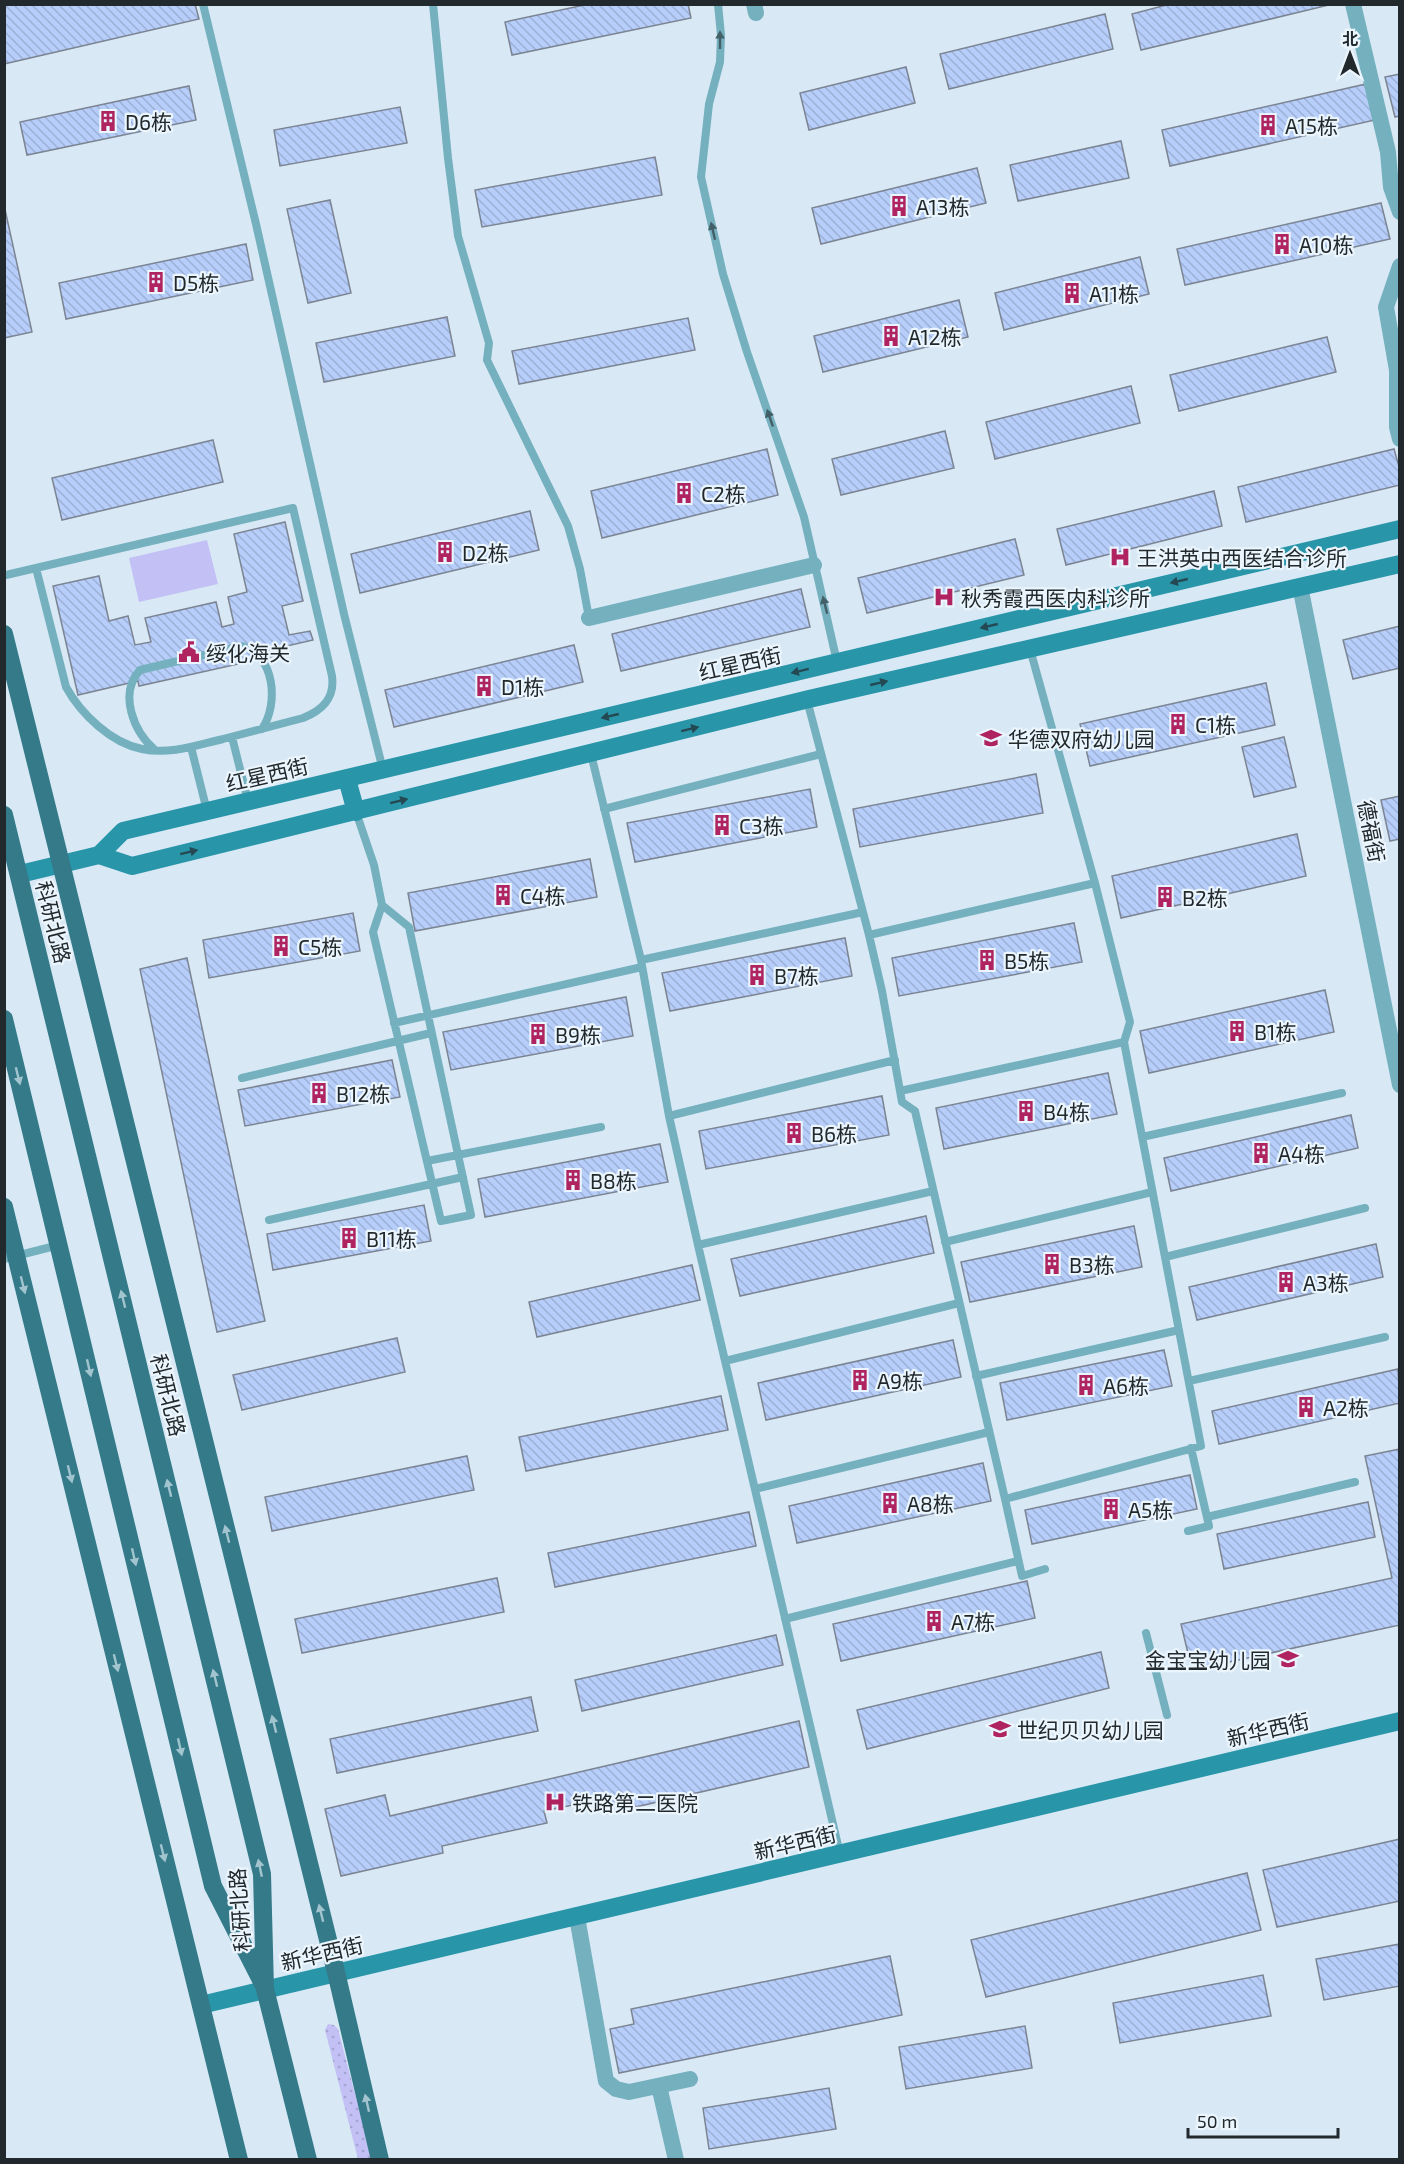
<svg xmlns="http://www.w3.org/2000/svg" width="1404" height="2164" font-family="'Exo 2','Noto Sans SC',sans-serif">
<defs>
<pattern id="grass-dots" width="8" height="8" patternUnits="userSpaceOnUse" patternTransform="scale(1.5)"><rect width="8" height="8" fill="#c2c0f5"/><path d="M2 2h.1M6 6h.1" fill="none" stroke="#a6a5d2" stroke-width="1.8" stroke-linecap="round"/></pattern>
<pattern id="building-back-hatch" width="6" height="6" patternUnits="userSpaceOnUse" patternTransform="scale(1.5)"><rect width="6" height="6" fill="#b6cef9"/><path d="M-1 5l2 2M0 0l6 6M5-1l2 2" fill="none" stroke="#9cb1d6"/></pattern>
</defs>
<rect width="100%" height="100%" fill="#d8e9f5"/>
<path fill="url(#grass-dots)" d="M328 2024 334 2025 338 2029 372 2159H358L325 2030Z"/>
<path fill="#c2c0f5" d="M207 540 218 584 139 602 129 558Z"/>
<path fill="url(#building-back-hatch)" stroke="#7c8493" stroke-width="1.5" d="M4 4H195L199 19 4 64Z
M589 4H688L691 18 512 55 505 22Z
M1170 4H1329V5L1141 50 1132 14Z
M1105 14 1113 49 949 89 940 54Z
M906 67 915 103 809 130 800 93Z
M1400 74V116L1395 117 1385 77Z
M1366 84 1375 120 1170 166 1162 130Z
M189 86 196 120 27 155 20 122Z
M400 107 407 143 280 166 274 130Z
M1121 141 1129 178 1018 201 1010 165Z
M655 157 662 195 482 227 475 190Z
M977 168 986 203 821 244 812 208Z
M330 200 351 293 308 303 287 209Z
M1381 203 1390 239 1185 285 1177 249Z
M4 205 32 332 4 338Z
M246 244 253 280 66 319 59 283Z
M1140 257 1149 294 1004 330 995 293Z
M959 300 968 337 823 372 814 336Z
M447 317 455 356 324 382 316 343Z
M688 318 695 350 519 384 512 351Z
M1327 337 1336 372 1179 411 1170 375Z
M1131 386 1140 423 995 459 986 422Z
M945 431 954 468 841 495 832 459Z
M213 440 223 482 62 520 52 478Z
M767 449 778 495 602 538 591 491Z
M1394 449 1400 470V485L1246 522 1238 487Z
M1214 491 1222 526 1066 565 1057 529Z
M530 511 539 550 360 593 351 554Z
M285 522 303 601 282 606 289 635 310 631 313 640 278 648 279 655 139 686 138 681 78 695 53 586 99 576 109 621 128 616 135 645 151 642 145 618 216 602 222 627 234 624 228 597 247 592 234 534Z
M1015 539 1024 575 867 613 858 578Z
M801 589 810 627 621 671 612 634Z
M1400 626V668L1353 679 1343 640Z
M574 645 583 682 394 727 385 690Z
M1266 683 1275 725 1090 766 1080 724Z
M1284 737 1296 787 1254 797 1242 747Z
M1036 774 1043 813 860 847 853 809Z
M810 789 817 827 635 862 627 823Z
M1400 796V839L1390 841 1381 800Z
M1297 834 1306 876 1121 918 1112 876Z
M590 859 597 897 415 931 408 893Z
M353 913 360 951 209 978 203 940Z
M1074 923 1082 962 899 996 892 958Z
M845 938 852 976 670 1011 662 973Z
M187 958 265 1321 217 1332 140 969Z
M1325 990 1334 1032 1149 1073 1140 1031Z
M626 997 633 1036 451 1070 443 1032Z
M392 1060 400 1097 245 1126 238 1090Z
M1108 1073 1117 1114 944 1149 936 1108Z
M882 1096 889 1135 706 1169 699 1131Z
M1351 1115 1358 1148 1171 1191 1164 1158Z
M660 1144 668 1182 485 1217 478 1179Z
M424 1205 431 1241 273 1270 267 1234Z
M926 1216 934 1253 740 1296 731 1259Z
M1134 1226 1142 1267 970 1302 961 1262Z
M1376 1244 1383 1277 1197 1320 1189 1287Z
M692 1265 700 1300 537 1337 529 1302Z
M397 1338 405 1372 242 1410 233 1375Z
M953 1340 961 1377 766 1420 758 1383Z
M1164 1350 1172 1386 1007 1420 1000 1383Z
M1398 1369 1400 1403 1219 1444 1212 1411Z
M721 1396 728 1430 526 1471 519 1437Z
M1400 1449V1625L1192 1670 1181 1624 1392 1578 1365 1456Z
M467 1456 474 1490 272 1531 265 1497Z
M983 1463 991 1501 797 1543 789 1506Z
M1190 1475 1197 1509 1032 1544 1025 1510Z
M1368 1502 1375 1537 1224 1569 1217 1534Z
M749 1512 756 1546 555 1587 548 1553Z
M497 1578 504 1612 302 1653 295 1619Z
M1027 1581 1035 1618 841 1661 833 1624Z
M776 1635 783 1665 582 1711 575 1680Z
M1101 1652 1109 1688 867 1749 857 1710Z
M531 1697 538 1731 337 1773 330 1739Z
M799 1721 809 1767 605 1814 601 1799 544 1811 547 1823 442 1846 443 1853 341 1876 325 1809 385 1795 390 1816Z
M1400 1839V1901L1277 1927 1263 1870Z
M1247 1873 1261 1930 986 1997 971 1940Z
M1400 1944V1986L1324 2000 1316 1959Z
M890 1956 902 2015 619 2073 610 2029 634 2024 631 2009Z
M1263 1975 1271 2016 1120 2043 1113 2003Z
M1025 2026 1032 2068 906 2089 899 2047Z
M829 2088 836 2129 709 2149 703 2108Z"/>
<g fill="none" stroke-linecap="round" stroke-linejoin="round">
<path stroke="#75b0be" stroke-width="8" d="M203 4 256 224 344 614 383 770
M433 4 448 158 458 236 489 343 487 360 568 526 580 569 589 618
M718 4 721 35 720 62 709 104 701 177 723 274 747 352 804 517 837 662
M6 575 36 568 293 508 332 676C335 698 323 710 303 718 277 725 250 732 223 739 197 745 170 755 142 749 111 743 81 714 66 687L36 568
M807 700 869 935 882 991 902 1102 915 1111 1005 1499 1201 1446 1124 1042 1130 1022 1095 883 1030 649
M232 737 248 801
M191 747 207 811
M155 750C134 732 118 694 140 670L242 646C275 655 279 704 262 729
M591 754 641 960 669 1116 698 1245 840 1854
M604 809 821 754
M356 812 374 865 382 905 409 927 471 1215 441 1221 373 932 382 905
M869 935 1095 883
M641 960 863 912
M394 1023 642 967
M242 1078 431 1033
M900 1091 1124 1042
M669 1116 895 1060
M1142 1137 1342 1093
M427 1161 601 1127
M269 1220 463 1177
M945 1242 1152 1192
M698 1245 933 1191
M1165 1257 1365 1208
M4 1259 59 1245
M725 1361 959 1303
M976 1376 1179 1330
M1189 1381 1385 1337
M755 1489 989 1432
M1005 1499 1022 1576 1045 1569
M1207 1517 1355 1482
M1188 1531 1209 1526 1191 1448
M785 1619 1018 1561
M1146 1633 1167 1715"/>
<path stroke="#75b0be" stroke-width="16" d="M754 4 756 13
M1353 4 1388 152 1391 187 1400 212
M1400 266 1386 307 1397 370V427L1400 439
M1300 586 1400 1085
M589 618 814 565
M577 1917 606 2081 616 2089 629 2092 690 2079
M659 2086 676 2160"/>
<path stroke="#2995a9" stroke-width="18" d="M1400 529 123 831 99 855 132 866 809 699 1400 564
M347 779 356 812
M20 874 99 855
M201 2005 1400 1721"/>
<path stroke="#347a89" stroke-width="18" d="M4 634 336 1972 380 2160
M4 815 262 1874 265 1989 308 2160
M4 1019 213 1886 263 1984
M4 1207 239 2160"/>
</g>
<defs><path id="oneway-solid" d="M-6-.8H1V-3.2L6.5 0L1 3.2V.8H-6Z" transform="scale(1.5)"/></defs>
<g fill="#435f67">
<use href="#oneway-solid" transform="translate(720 40) rotate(-90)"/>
<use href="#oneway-solid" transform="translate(713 231) rotate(-103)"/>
<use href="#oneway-solid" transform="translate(770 418) rotate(-109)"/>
<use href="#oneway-solid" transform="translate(825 605) rotate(-104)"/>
</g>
<g fill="#244952">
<use href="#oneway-solid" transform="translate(1179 581) rotate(167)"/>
<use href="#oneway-solid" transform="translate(989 626) rotate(167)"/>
<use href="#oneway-solid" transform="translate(800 671) rotate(166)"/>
<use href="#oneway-solid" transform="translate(879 683) rotate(-13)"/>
<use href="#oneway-solid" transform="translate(610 716) rotate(167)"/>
<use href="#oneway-solid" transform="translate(690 729) rotate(-14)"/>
<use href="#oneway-solid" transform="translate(399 801) rotate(-14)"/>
<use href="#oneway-solid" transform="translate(189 852) rotate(-14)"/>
</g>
<g fill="#a2c4cf">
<use href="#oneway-solid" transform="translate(18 1076) rotate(76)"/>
<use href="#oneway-solid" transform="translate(23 1285) rotate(76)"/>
<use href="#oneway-solid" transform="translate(123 1299) rotate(-104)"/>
<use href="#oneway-solid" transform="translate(89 1368) rotate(77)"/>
<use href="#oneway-solid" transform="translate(70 1474) rotate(76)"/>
<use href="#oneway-solid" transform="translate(169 1488) rotate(-104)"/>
<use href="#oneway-solid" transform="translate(227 1534) rotate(-104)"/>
<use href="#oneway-solid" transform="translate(134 1557) rotate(77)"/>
<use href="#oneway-solid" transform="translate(116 1663) rotate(76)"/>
<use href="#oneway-solid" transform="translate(215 1678) rotate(-104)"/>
<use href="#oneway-solid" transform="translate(274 1724) rotate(-104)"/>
<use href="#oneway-solid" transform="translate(180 1747) rotate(77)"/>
<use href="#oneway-solid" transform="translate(163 1853) rotate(76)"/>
<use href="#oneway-solid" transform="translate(260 1868) rotate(-102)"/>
<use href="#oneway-solid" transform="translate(321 1913) rotate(-104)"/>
<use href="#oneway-solid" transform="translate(367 2103) rotate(-103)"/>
</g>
<defs>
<symbol id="building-bare" viewBox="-9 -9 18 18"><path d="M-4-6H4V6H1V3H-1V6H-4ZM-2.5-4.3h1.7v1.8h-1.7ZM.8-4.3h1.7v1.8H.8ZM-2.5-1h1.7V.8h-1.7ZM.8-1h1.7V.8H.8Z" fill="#ae2360" stroke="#ebf5fd" stroke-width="2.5" paint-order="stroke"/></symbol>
<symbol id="hospital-bare" viewBox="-9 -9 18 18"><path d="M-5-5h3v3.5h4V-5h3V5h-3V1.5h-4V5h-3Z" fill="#ae2360" stroke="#ebf5fd" stroke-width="2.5" paint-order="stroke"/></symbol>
<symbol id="civic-bare" viewBox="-9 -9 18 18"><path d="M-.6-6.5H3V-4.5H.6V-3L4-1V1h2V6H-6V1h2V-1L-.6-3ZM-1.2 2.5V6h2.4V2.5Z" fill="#ae2360" stroke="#ebf5fd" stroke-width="2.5" paint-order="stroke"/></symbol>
<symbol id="school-bare" viewBox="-9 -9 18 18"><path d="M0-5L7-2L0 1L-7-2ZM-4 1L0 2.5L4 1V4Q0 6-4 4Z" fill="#ae2360" stroke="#ebf5fd" stroke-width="2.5" paint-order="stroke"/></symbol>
</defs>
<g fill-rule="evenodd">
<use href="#building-bare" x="93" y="106" width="30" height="30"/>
<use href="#building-bare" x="1253" y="110" width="30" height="30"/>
<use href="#building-bare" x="884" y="191" width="30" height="30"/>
<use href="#building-bare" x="1267" y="229" width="30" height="30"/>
<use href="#building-bare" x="141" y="267" width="30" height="30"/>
<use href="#building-bare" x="1057" y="278" width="30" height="30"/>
<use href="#building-bare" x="876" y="321" width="30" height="30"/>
<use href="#building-bare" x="669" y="478" width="30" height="30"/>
<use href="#building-bare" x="430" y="537" width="30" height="30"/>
<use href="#hospital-bare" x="1105" y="542" width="30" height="30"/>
<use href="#hospital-bare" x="929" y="582" width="30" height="30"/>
<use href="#civic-bare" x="174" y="637" width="30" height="30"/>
<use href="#building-bare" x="469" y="671" width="30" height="30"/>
<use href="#building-bare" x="1163" y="709" width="30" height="30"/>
<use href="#school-bare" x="976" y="723" width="30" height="30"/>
<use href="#building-bare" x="707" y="810" width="30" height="30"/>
<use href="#building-bare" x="488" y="880" width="30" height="30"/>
<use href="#building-bare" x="1150" y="882" width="30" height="30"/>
<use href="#building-bare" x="266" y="931" width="30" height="30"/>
<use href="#building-bare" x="972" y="945" width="30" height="30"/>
<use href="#building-bare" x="742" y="960" width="30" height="30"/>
<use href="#building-bare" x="1222" y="1016" width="30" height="30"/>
<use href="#building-bare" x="523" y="1019" width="30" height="30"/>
<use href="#building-bare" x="304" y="1078" width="30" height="30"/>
<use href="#building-bare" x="1011" y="1096" width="30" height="30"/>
<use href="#building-bare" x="779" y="1118" width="30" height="30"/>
<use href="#building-bare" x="1246" y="1138" width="30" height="30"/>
<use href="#building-bare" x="558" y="1165" width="30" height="30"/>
<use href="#building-bare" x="334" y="1223" width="30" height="30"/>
<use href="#building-bare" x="1037" y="1249" width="30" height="30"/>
<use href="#building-bare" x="1271" y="1267" width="30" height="30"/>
<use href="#building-bare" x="845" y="1365" width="30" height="30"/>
<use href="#building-bare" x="1071" y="1370" width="30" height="30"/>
<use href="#building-bare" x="1291" y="1392" width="30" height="30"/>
<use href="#building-bare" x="875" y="1488" width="30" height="30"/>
<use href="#building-bare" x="1096" y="1494" width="30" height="30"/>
<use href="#building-bare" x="919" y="1606" width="30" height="30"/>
<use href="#school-bare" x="1273" y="1644" width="30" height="30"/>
<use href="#school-bare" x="985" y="1714" width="30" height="30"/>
<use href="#hospital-bare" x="540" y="1787" width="30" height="30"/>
</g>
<g text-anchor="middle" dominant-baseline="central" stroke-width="4.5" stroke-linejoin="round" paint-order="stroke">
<g font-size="21" fill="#22292d" stroke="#ebf5fd" text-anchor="start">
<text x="125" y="121">D6栋</text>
<text x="1285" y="125">A15栋</text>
<text x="916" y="206">A13栋</text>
<text x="1299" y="244">A10栋</text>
<text x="173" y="282">D5栋</text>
<text x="1089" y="293">A11栋</text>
<text x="908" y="336">A12栋</text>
<text x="701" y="493">C2栋</text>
<text x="462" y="552">D2栋</text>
<text x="1137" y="557">王洪英中西医结合诊所</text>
<text x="961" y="597">秋秀霞西医内科诊所</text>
<text x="206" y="652">绥化海关</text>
<text x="501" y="686">D1栋</text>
<text x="1195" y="724">C1栋</text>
<text x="1008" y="738">华德双府幼儿园</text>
<text x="739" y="825">C3栋</text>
<text x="520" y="895">C4栋</text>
<text x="1182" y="897">B2栋</text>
<text x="298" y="946">C5栋</text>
<text x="1004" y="960">B5栋</text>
<text x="774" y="975">B7栋</text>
<text x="1254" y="1031">B1栋</text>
<text x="555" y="1034">B9栋</text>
<text x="336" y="1093">B12栋</text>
<text x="1043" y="1111">B4栋</text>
<text x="811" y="1133">B6栋</text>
<text x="1278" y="1153">A4栋</text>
<text x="590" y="1180">B8栋</text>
<text x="366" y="1238">B11栋</text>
<text x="1069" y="1264">B3栋</text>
<text x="1303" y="1282">A3栋</text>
<text x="877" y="1380">A9栋</text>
<text x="1103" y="1385">A6栋</text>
<text x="1323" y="1407">A2栋</text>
<text x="907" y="1503">A8栋</text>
<text x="1128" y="1509">A5栋</text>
<text x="951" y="1621">A7栋</text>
<text x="1271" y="1659" text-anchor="end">金宝宝幼儿园</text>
<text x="1017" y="1729">世纪贝贝幼儿园</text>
<text x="572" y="1802">铁路第二医院</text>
</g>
<g font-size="21" fill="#22292d" stroke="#ebf5fd">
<text transform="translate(740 663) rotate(-13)">红星西街</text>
<text transform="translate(267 774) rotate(-13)">红星西街</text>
<text transform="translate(1372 831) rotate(79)">德福街</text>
<text transform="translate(54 922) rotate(76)">科研北路</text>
<text transform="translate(169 1395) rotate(76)">科研北路</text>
<text transform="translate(1268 1729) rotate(-13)">新华西街</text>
<text transform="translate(795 1842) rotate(-13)">新华西街</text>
<text transform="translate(239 1910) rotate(-94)">科研北路</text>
<text transform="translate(322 1953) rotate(-13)">新华西街</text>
</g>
</g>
<rect width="1404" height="2164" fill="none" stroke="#22292d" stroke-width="12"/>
<g transform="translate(1350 54)" stroke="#ebf5fd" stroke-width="4.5" paint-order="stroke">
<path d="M0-4.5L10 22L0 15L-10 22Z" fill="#22292d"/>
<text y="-9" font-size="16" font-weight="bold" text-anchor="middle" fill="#22292d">北</text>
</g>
<path d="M1188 2128v9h150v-9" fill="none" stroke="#22292d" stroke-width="3"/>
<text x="1197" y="2128" font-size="18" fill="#22292d" stroke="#ebf5fd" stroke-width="4.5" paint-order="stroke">50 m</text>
</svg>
